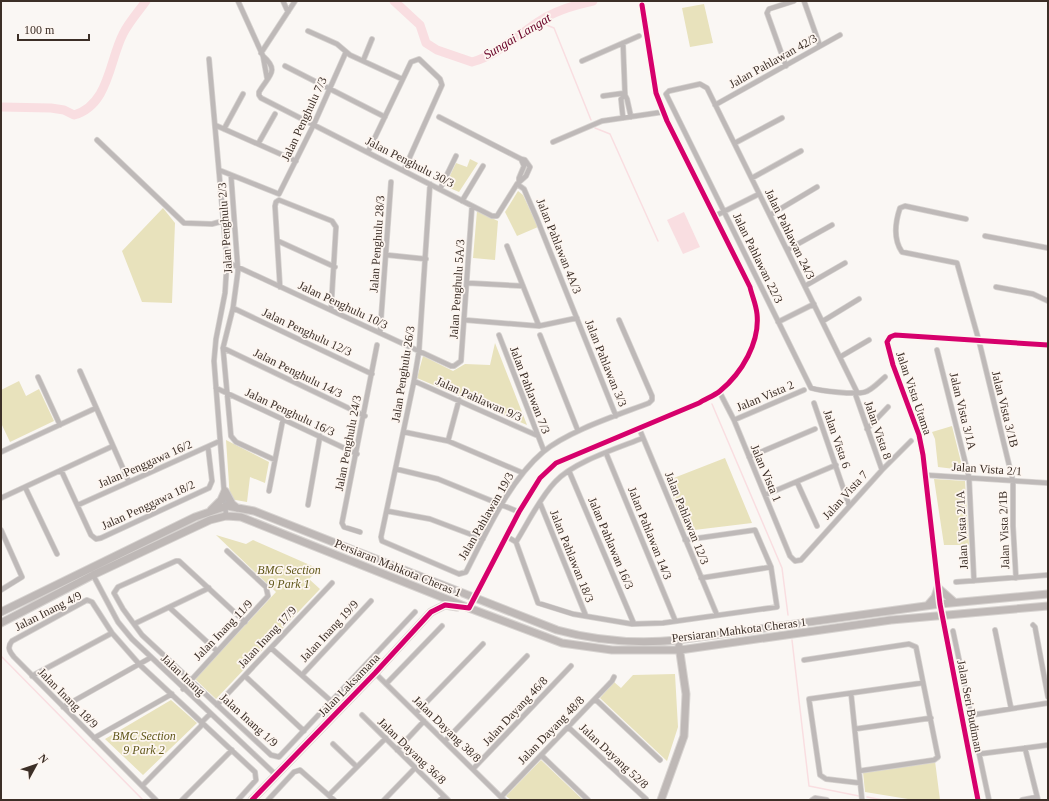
<svg xmlns="http://www.w3.org/2000/svg" width="1049" height="801" font-family="'Times New Roman',serif">
<rect width="100%" height="100%" fill="#faf7f4"/>
<path fill="#e8e2bc" d="M704 4 713 43 690 47 682 8Z
M470 159 478 163 459 192 445 186 456 163 467 167Z
M518 191 523 195 538 227 517 236 505 212Z
M163 208 175 223 172 303 142 302 122 251Z
M477 211 498 221 495 260 473 258Z
M495 343 527 425 417 378 423 356 453 371 465 364 490 365Z
M19 381 26 396 39 389 54 421 10 442 1 423V390Z
M952 426 963 470 938 467 935 439 932 432Z
M226 440 269 462 265 483 250 477 247 502 230 499Z
M725 458 752 523 686 531 666 481Z
M934 479 965 481 969 545H944Z
M216 535 246 544 253 540 319 569 309 579 320 589 216 699 195 679 276 592Z
M675 674 678 727 667 761 600 698 614 682 621 688 633 675Z
M171 700 197 723 143 775 105 739Z
M541 760 583 800H511L506 796Z
M935 761 940 800H914L865 792 863 772Z"/>
<path fill="#f9dee1" d="M684 212 700 247 683 254 667 220Z"/>
<g fill="none" stroke-linecap="round" stroke-linejoin="round">
<path stroke="#f9dee1" stroke-width="1.5" d="M539 22 554 28 591 120
M595 128 610 134 658 241
M712 404 782 568 788 615
M792 640 809 786 859 796
M1 656 143 800
M867 797 883 800"/>
<path stroke="#f9dee1" stroke-width="9" d="M394 1 420 25 426 43 437 50 472 62C497 55 517 36 538 22 554 11 574 5 593 1
M1 107 51 108 64 110 74 115C109 105 109 61 123 34 129 22 139 11 146 1"/>
<defs>
<path id="street" d="M238 1 263 56 267 78
M283 1 288 12
M804 1 820 46
M308 31 337 44 350 55 402 79
M623 43 625 95 627 99 631 117
M261 53 295 1
M263 56C280 71 269 75 259 92V95L261 98 492 216H497L517 184 526 176 530 167 525 160 521 159 439 117
M209 59 227 262 225 293 216 339 214 361 226 516
M363 61 372 39
M582 61 639 36
M285 66 385 117
M786 66 767 13 769 9 794 1
M603 96 625 93
M715 105 840 35
M623 118 621 99 625 95
M215 125 296 161
M224 129 243 94
M97 140 184 223 212 224 223 221
M553 142 602 121 663 112
M735 143 782 118
M258 144 275 114
M368 152 411 62 419 59 440 79 442 85 404 170
M219 170 279 194 314 124 346 52
M231 175 238 271 233 308 223 348 231 436 236 442 275 460
M752 178 801 151
M519 182V178L524 166 521 159
M430 184 419 351 414 381 381 537 382 541 459 574 466 572C486 533 509 481 543 452 568 431 618 415 649 403L652 400V396L619 320
M517 184 524 189 537 219 616 416
M440 189 456 156
M462 201 483 166
M770 215 817 187
M715 216 759 194
M966 219 905 206 900 208C895 223 893 239 902 252L957 263 979 341 1013 481V526L1016 578
M985 236 1048 248
M278 241 335 267
M507 246 539 326
M787 250 832 225
M387 255 426 259
M227 262 451 366H454L461 361 472 206
M468 283 523 286
M805 286 845 263
M280 287 275 206 276 202 279 200 332 221 336 227 331 310
M996 287 1033 294 1048 301
M233 308 372 374
M465 320 539 326 577 318
M823 321 859 299
M778 322 814 304
M380 333 391 182
M499 335 544 451
M540 335 578 431
M223 348 365 416
M937 350 969 477 974 581
M840 357 869 340
M80 371 129 482
M38 377 60 425
M414 381 536 435
M216 388 357 454
M719 391 734 420 790 556 795 561 801 560 882 470 911 441
M857 392 707 88 700 84 669 91 666 94 811 388C821 391 855 395 865 392 872 390 879 382 885 377
M856 396 882 470
M814 403 849 505
M734 420 804 390
M639 428 717 615
M867 429 888 407
M404 432 448 441 523 473
M448 441 459 400
M1 452 96 408
M606 453 675 620
M749 457 815 429
M396 469 438 479 519 512
M61 470 91 535 96 539 101 538 209 488 212 481 208 447
M569 471 634 624
M925 475 1048 483
M797 482 817 526
M25 487 57 554
M269 491 283 419
M765 495 836 465
M1 498 113 446
M540 503 586 616
M78 505 220 441
M308 505 320 436
M387 511 430 519 483 539
M1 530 22 577 1 590
M360 532 344 527 342 523 377 345
M506 536 516 542
M516 542 538 603 573 614 632 624 663 623 777 607 771 567 755 530 685 540
M516 542C528 523 539 499 555 482 573 462 618 448 643 438
M93 575 118 622 132 639 276 775
M701 578 771 567
M956 582 1048 575
M170 608 217 651
M469 608 519 512 540 478 556 463 699 403C705 399 714 396 720 391 742 373 760 342 757 314 756 304 752 296 750 287L667 121 656 93 642 5
M245 622 179 561H176L118 587 114 593 123 609 142 635 271 755 279 757 415 612
M134 624 209 588
M1033 625 1035 627 1048 697
M995 630 1011 708
M953 631 989 800
M271 648 331 701
M804 660 909 644 916 647 938 757 934 760 859 771
M375 673 504 800
M302 675 371 601
M32 676 112 633
M245 676 304 731
M386 684 442 626
M183 689 268 596 266 587 227 551
M851 693 862 800
M595 699 660 760
M217 705 332 583
M63 707 150 658
M416 713 483 644
M362 715 448 800
M972 715 1048 703
M568 727 646 799
M855 729 931 718
M94 738 172 694
M445 741 527 656
M333 744 357 767
M1025 748 1038 800
M397 750 424 721
M979 754 1048 745
M541 755 588 800
M473 769 571 666
M860 783 826 779 820 775 809 699 922 683
M142 786 201 726 202 722 210 714
M329 795 386 738
M501 797 612 681 614 677
M156 800 14 657C9 651 7 647 12 641L87 600 92 602 112 633 140 665 255 772 256 780 238 800
M182 800 232 750
M268 800 294 772 300 770 334 800
M384 800 415 768
M440 800 444 796
M812 800 815 798 827 800
M978 800 940 604 923 455 919 435 893 365 887 342 890 337 895 335 1048 345
M1022 800 1037 797"/>
<path id="secondary" d="M225 491 232 504 237 508
M211 510 221 500 225 491
M938 588 954 602
M928 605 935 597 938 588
M1 612 195 517 227 506 254 511 557 630C597 641 637 644 678 640L940 604 1048 594
M1 623 93 575 210 520 226 516 241 517 469 608 562 643 612 650H680L891 620 1048 606
M252 800 375 673 431 612 445 605 457 607
M661 800 684 736 686 694 679 646"/>
</defs>
<use href="#street" stroke="#d7d3d0" stroke-width="6"/>
<use href="#secondary" stroke="#d7d3d0" stroke-width="9"/>
<use href="#street" stroke="#beb9b8" stroke-width="4.5"/>
<use href="#secondary" stroke="#beb8b6" stroke-width="7"/>
<defs>
<path id="cycleway" d="M252 800 375 673 431 612 445 605 469 608 519 512 540 478 556 463 699 403C705 399 714 396 720 391 742 373 760 342 757 314 756 304 752 296 750 287L667 121 656 93 642 5
M978 800 940 604 923 455 919 435 893 365 887 342 890 337 895 335 1048 345"/>
</defs>
<use href="#cycleway" stroke="#fdf6f1" stroke-width="8"/>
<use href="#cycleway" stroke="#d6006c" stroke-width="5"/>
</g>
<g text-anchor="middle" dominant-baseline="central" stroke-width="3.5" stroke-linejoin="round" paint-order="stroke">
<g font-size="12" fill="#3c2f27" stroke="#fdf6f1">
<text transform="translate(773 61) rotate(-29)">Jalan Pahlawan 42/3</text>
<text transform="translate(304 119) rotate(-65)">Jalan Penghulu 7/3</text>
<text transform="translate(410 162) rotate(27)">Jalan Penghulu 30/3</text>
<text transform="translate(225 228) rotate(-94)">Jalan Penghulu 2/3</text>
<text transform="translate(790 234) rotate(64)">Jalan Pahlawan 24/3</text>
<text transform="translate(377 244) rotate(-86)">Jalan Penghulu 28/3</text>
<text transform="translate(559 246) rotate(68)">Jalan Pahlawan 4A/3</text>
<text transform="translate(758 258) rotate(64)">Jalan Pahlawan 22/3</text>
<text transform="translate(457 289) rotate(-86)">Jalan Penghulu 5A/3</text>
<text transform="translate(343 305) rotate(25)">Jalan Penghulu 10/3</text>
<text transform="translate(307 332) rotate(25)">Jalan Penghulu 12/3</text>
<text transform="translate(606 363) rotate(68)">Jalan Pahlawan 3/3</text>
<text transform="translate(298 373) rotate(26)">Jalan Penghulu 14/3</text>
<text transform="translate(403 374) rotate(-81)">Jalan Penghulu 26/3</text>
<text transform="translate(530 390) rotate(69)">Jalan Pahlawan 7/3</text>
<text transform="translate(914 393) rotate(71)">Jalan Vista Utama</text>
<text transform="translate(765 396) rotate(-23)">Jalan Vista 2</text>
<text transform="translate(479 399) rotate(24)">Jalan Pahlawan 9/3</text>
<text transform="translate(1005 409) rotate(76)">Jalan Vista 3/1B</text>
<text transform="translate(963 411) rotate(76)">Jalan Vista 3/1A</text>
<text transform="translate(290 412) rotate(25)">Jalan Penghulu 16/3</text>
<text transform="translate(878 430) rotate(71)">Jalan Vista 8</text>
<text transform="translate(837 439) rotate(71)">Jalan Vista 6</text>
<text transform="translate(348 443) rotate(-79)">Jalan Penghulu 24/3</text>
<text transform="translate(145 464) rotate(-24)">Jalan Penggawa 16/2</text>
<text transform="translate(987 469) rotate(4)">Jalan Vista 2/1</text>
<text transform="translate(766 473) rotate(67)">Jalan Vista 1</text>
<text transform="translate(845 495) rotate(-48)">Jalan Vista 7</text>
<text transform="translate(148 505) rotate(-25)">Jalan Penggawa 18/2</text>
<text transform="translate(486 516) rotate(-60)">Jalan Pahlawan 19/3</text>
<text transform="translate(687 518) rotate(68)">Jalan Pahlawan 12/3</text>
<text transform="translate(962 530) rotate(-93)">Jalan Vista 2/1A</text>
<text transform="translate(1004 530) rotate(-92)">Jalan Vista 2/1B</text>
<text transform="translate(650 533) rotate(68)">Jalan Pahlawan 14/3</text>
<text transform="translate(611 543) rotate(67)">Jalan Pahlawan 16/3</text>
<text transform="translate(572 556) rotate(68)">Jalan Pahlawan 18/3</text>
<text transform="translate(398 568) rotate(22)">Persiaran Mahkota Cheras 1</text>
<text transform="translate(48 611) rotate(-27)">Jalan Inang 4/9</text>
<text transform="translate(223 630) rotate(-46)">Jalan Inang 11/9</text>
<text transform="translate(739 630) rotate(-7)">Persiaran Mahkota Cheras 1</text>
<text transform="translate(329 631) rotate(-47)">Jalan Inang 19/9</text>
<text transform="translate(267 637) rotate(-47)">Jalan Inang 17/9</text>
<text transform="translate(183 675) rotate(43)">Jalan Inang</text>
<text transform="translate(349 685) rotate(-46)">Jalan Laksamana</text>
<text transform="translate(68 698) rotate(45)">Jalan Inang 18/9</text>
<text transform="translate(970 706) rotate(79)">Jalan Seri Budiman</text>
<text transform="translate(515 711) rotate(-47)">Jalan Dayang 46/8</text>
<text transform="translate(249 720) rotate(42)">Jalan Inang 1/9</text>
<text transform="translate(447 729) rotate(44)">Jalan Dayang 38/8</text>
<text transform="translate(551 730) rotate(-46)">Jalan Dayang 48/8</text>
<text transform="translate(412 751) rotate(44)">Jalan Dayang 36/8</text>
<text transform="translate(614 756) rotate(43)">Jalan Dayang 52/8</text>
</g>
<g font-size="12" font-style="italic" fill="#60571a" stroke="#fdf6f1">
<text x="289" y="570">BMC Section<tspan x="289" dy="14">9 Park 1</tspan></text>
<text x="144" y="736">BMC Section<tspan x="144" dy="14">9 Park 2</tspan></text>
</g>
<g font-size="13" font-style="italic" fill="#680026" stroke="#fdf6f1">
<text transform="translate(517 36) rotate(-31)">Sungai Langat</text>
</g>
</g>
<rect width="1049" height="801" fill="none" stroke="#3c2f27" stroke-width="4"/>
<g transform="translate(36 765) rotate(50)" stroke="#fdf6f1" stroke-width="3" paint-order="stroke">
<path d="M0-3L7 15L0 10L-7 15Z" fill="#3c2f27"/>
<text y="-6" font-size="11" font-weight="bold" text-anchor="middle" fill="#3c2f27">N</text>
</g>
<path d="M18 34v6h71v-6" fill="none" stroke="#3c2f27" stroke-width="2"/>
<text x="24" y="34" font-size="12" fill="#3c2f27" stroke="#fdf6f1" stroke-width="3" paint-order="stroke">100 m</text>
</svg>
